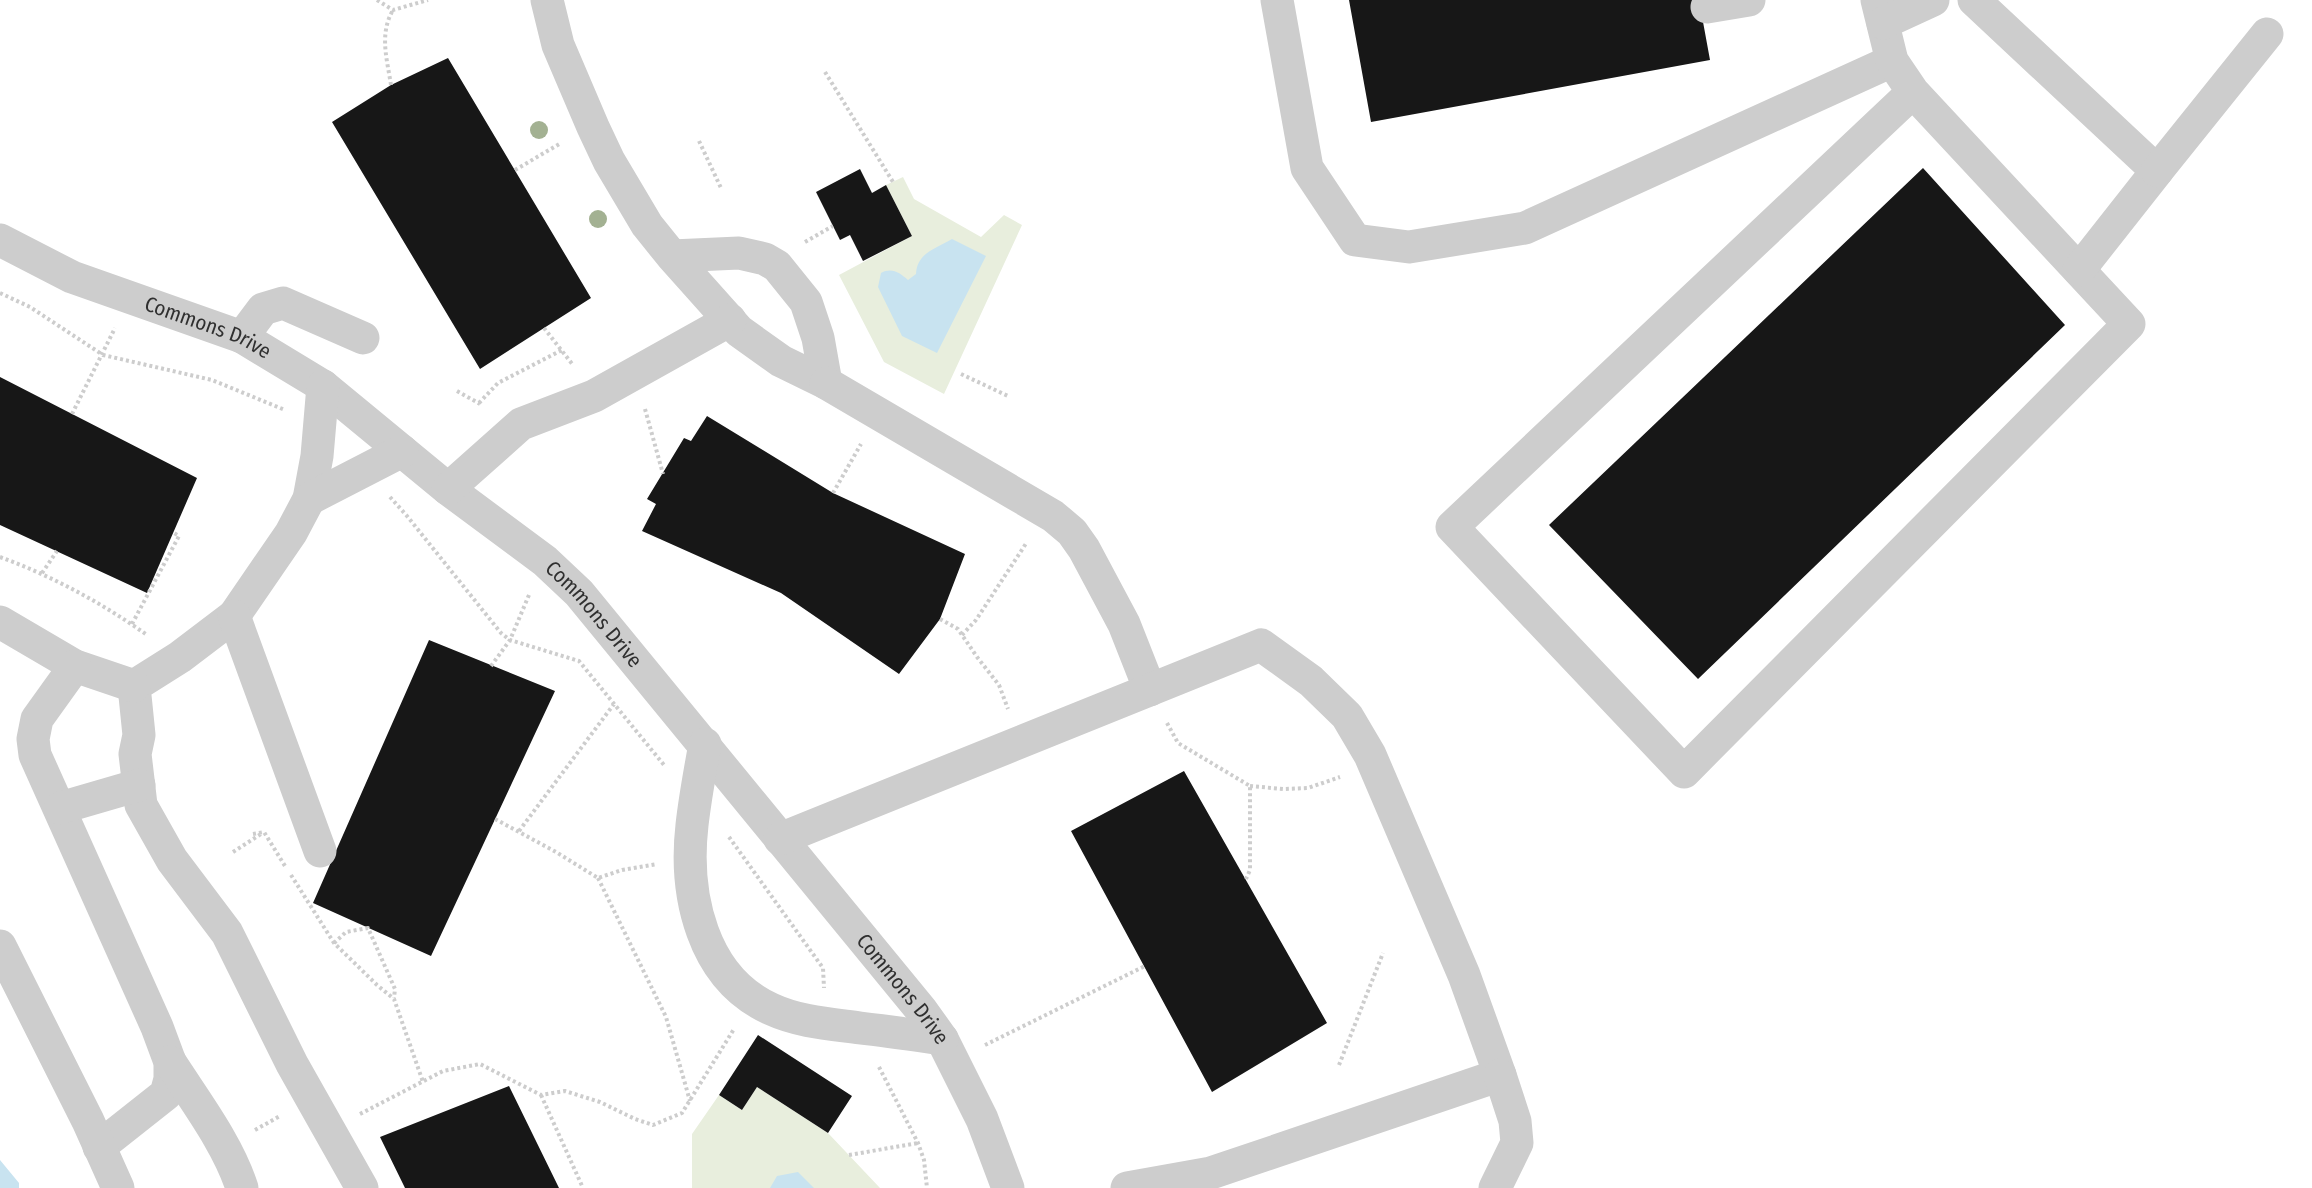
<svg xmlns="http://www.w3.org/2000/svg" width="2312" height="1188" font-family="'Fira Sans Condensed',sans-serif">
<rect width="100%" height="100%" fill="#fff"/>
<path fill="#e8eedd" d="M903 177 914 199 981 237 1004 215 1022 225 944 394 884 362 839 275 912 236 886 185Z
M757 1087 828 1133 880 1188H692V1134L719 1095 742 1110Z"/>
<path fill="#c8e3f0" d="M952 239 986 256 937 353 902 336 878 287 881 273C892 267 900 273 908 280L916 274C917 253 935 249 952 239Z
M0 1160 19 1183V1188H0Z
M798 1172 814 1188H770L777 1176Z"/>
<path fill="#171717" d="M1349 0H1699L1710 60 1371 122Z
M448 58 591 298 480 369 332 122 391 85Z
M1923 168 2065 325 1698 679 1549 525Z
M860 169 872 193 886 185 912 236 863 261 850 235 840 240 816 192Z
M0 377 197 478 147 593 0 525Z
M707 416 833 493 965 554 940 619 899 674 781 593 642 531 656 504 647 499 684 438 691 441Z
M429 640 555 691 431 956 313 903Z
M1184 771 1327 1023 1212 1092 1071 831Z
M758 1035 852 1096 828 1133 757 1087 742 1110 719 1095Z
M509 1086 559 1188H405L380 1137Z"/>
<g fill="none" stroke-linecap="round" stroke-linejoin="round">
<path stroke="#cdcdcd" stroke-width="4" stroke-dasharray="3 3" stroke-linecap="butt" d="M377 0 393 10 428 0
M825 72 893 182
M391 85C387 59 379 34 393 10
M699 141 721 188
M515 170 561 143
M805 242 833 226
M0 293 30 307 103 355 212 380 285 410
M544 328 573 365
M961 374 1008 396
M457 391 480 404
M479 403 498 383 562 350
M645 409 663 474
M72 414 115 328
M833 493 861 444
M390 497 407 516 501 633 510 640 579 661 664 765
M0 557C52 576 102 603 147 635
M42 573 57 551
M940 619 958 629 977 657 999 685 1008 709
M132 624 179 536 174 533
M962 635 976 620 1027 542
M491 666 510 640 529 595
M1167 723 1178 743 1250 786V870L1246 879
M1250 786 1283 789 1308 788 1340 777
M495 819 556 852 598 878 622 870 657 864
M519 831 614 704
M253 834 264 832 285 866
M729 837 823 968 824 988
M233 852 261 834
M291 875 334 943 377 985 394 999 423 1082
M598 878 666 1017 690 1101
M334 943 346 932 368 928 395 989 394 998
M985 1045 1145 966
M1339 1065 1383 953
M879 1067 918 1143 924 1160 927 1188
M541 1095 583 1188
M360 1114 443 1071 480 1064 541 1095 565 1091 600 1102 635 1119 653 1125 682 1113 734 1029
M255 1130 280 1116
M849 1155 918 1143"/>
<g stroke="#cdcdcd" stroke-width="33">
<path d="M547 0 558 45 593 127 609 161 647 225 672 256 739 331 781 361 826 383 818 338 806 302 777 266 765 259 739 253 672 256"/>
<path d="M1277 0 1307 168 1355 240 1409 247 1525 228 1892 61"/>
<path d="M1877 0 1892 61 1913 92 2129 324 1684 772 1452 527 1913 92"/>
<path d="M1974 0 2157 171 2079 270"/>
<path d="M1707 7 1749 0"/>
<path d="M1883 23 1933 0"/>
<path d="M2157 171 2267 34"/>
<path id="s1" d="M0 240 72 277 242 337 323 386 448 489 545 561 579 593 922 1011 942 1039 982 1119 1008 1188"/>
<path d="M242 337 263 309 283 303 363 338"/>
<path d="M826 383 1053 516 1072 532 1084 549 1124 624 1150 690"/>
<path d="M323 386 317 456 309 499 291 533 234 616 180 657 134 686 139 735 135 754 141 805 172 860 227 933 292 1064 362 1188"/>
<path d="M448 489 521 424 594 396 730 320"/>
<path d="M309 499 402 451"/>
<path d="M234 616 320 851"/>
<path d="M0 622 75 666 134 686"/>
<path d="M75 666 37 719 33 739 35 755 157 1027 170 1062V1079L166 1094 99 1147"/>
<path d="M705 744C700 771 695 798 692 825 684 895 702 978 771 1009 799 1022 830 1024 860 1028 887 1031 914 1035 942 1039"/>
<path d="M60 808 139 785"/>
<path d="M780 839 1261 645 1311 681 1347 716 1370 755 1464 975 1500 1075 1211 1173 1127 1188"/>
<path d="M0 946 88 1121 118 1188"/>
<path d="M170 1062C195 1101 228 1144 242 1188"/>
<path d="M1495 1188 1517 1143 1515 1121 1500 1075"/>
</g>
</g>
<g fill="#a3b192">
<circle cx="539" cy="130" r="9"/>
<circle cx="598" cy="219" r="9"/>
</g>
<g text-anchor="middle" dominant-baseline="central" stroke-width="6" stroke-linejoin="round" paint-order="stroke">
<g font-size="21" fill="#303030" stroke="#fff">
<text stroke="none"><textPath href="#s1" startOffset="226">Commons Drive</textPath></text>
<text stroke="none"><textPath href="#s1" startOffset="711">Commons Drive</textPath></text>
<text stroke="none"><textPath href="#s1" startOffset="1197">Commons Drive</textPath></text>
</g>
</g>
</svg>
